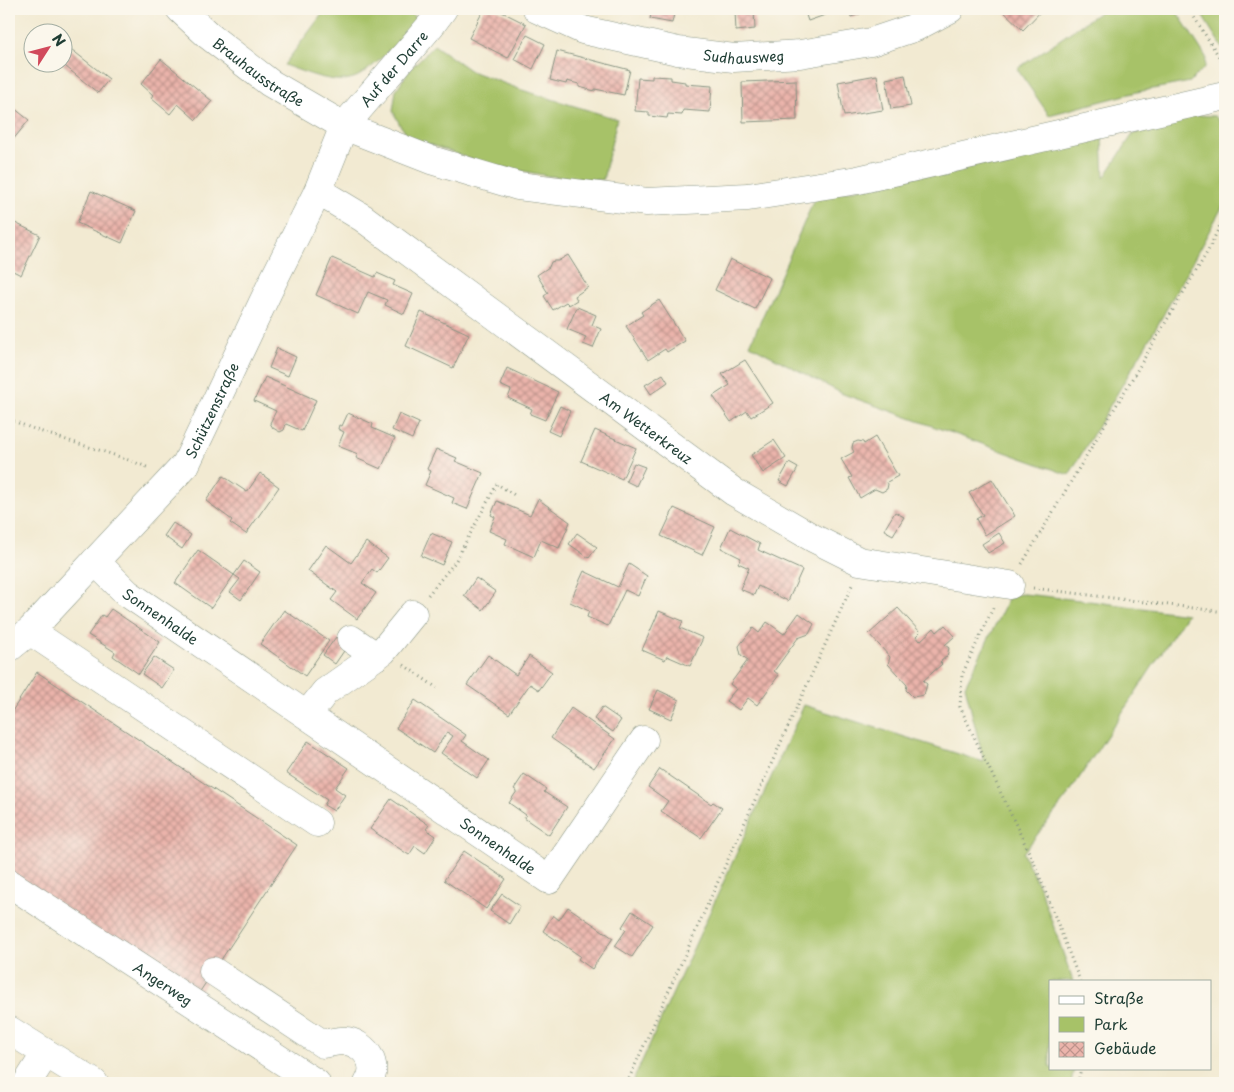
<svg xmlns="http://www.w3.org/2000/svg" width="1234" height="1092" font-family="'Playpen Sans',sans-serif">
<defs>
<pattern id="building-cross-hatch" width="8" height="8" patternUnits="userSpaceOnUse" patternTransform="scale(1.25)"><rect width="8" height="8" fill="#ebb4ab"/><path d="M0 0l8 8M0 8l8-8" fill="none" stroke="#be948c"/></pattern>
</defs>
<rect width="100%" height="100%" fill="#fbf7ec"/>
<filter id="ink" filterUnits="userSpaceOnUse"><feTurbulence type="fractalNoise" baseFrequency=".02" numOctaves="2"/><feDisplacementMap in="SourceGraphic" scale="10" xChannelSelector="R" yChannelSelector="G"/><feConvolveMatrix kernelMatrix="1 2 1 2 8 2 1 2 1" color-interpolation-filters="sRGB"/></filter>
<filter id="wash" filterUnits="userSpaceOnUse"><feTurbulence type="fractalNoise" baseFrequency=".0096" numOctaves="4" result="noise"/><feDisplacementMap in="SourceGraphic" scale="20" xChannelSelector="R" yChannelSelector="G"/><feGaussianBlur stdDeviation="1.12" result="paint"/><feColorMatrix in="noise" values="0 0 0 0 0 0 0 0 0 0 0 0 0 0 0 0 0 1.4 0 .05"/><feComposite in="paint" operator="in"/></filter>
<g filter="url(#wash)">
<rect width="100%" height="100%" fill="#f2ead2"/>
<path fill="#a7c268" stroke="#63804e" d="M326 9H404L418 19C406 34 373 70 356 77 351 79 342 81 336 80 318 78 301 71 284 65Z
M1104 9H1175L1206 57 1205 67 1190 82 1137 92 1049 115 1017 69Z
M1198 9H1225V52Z
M434 45 471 71 522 90 617 119 603 180 548 176 482 163 409 137 400 125 393 111 396 90 410 69Z
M1196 115 1215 116 1225 127V202L1160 321 1069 475 843 394 750 345 815 198 1102 136 1104 178 1133 134Z
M1024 594 1089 601 1187 614 1066 798 1023 853 1041 891 1073 981H1050V1068H1074L1071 1083H632L804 705 984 762 965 686 1010 595Z"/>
<g id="blocks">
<path fill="url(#building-cross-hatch)" d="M484 9H496L526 24 508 58 469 38Z
M652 9H675L672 23 650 19Z
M804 9H842L808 21Z
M849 9H863L865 12 851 17Z
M1001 9H1043L1023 30Z
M754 10 755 29 736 31 735 11Z
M527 35 545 44 533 69 514 59Z
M62 42 109 79 98 93 60 62H62Z
M557 51 630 70 624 95 595 89V91L579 87V84L567 81 566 84 550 80Z
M161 59 212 101 196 120 178 104 170 114 151 98 153 95 141 84Z
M877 75 883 110 844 116 838 82Z
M905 75 911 106 891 109 886 79Z
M652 76 671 77V80L685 82V84L712 86 710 112 683 110 682 115 668 114 667 118 649 116V112L635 111 638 78 652 79Z
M796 80 797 120 743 122 742 82Z
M9 104 29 120 12 141 9 138Z
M91 191 136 211 122 243 77 223Z
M11 221 40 235 21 275 9 269V226Z
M568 255 588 287 575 296 577 300 569 305 566 302 553 310 544 296 548 293 537 275 549 267 551 262 554 261H558Z
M332 258 375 277 377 273 395 281 393 285 413 294 404 314 385 305 387 300 368 292 358 314 316 295Z
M730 259 770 278 755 309 715 290Z
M659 300 685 341 667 352 665 349 648 360 626 326 643 315 641 312Z
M577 307 596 315 592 325 601 329 593 348 583 344 586 337 567 329Z
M421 312 469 334 453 368 406 346Z
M277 348 296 357 288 376 269 368Z
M745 360 773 403 751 417 747 411 731 422 713 396 730 385 722 374Z
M507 368 558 392 545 420 530 414 532 409 508 398 511 390 500 385Z
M663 374 668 382 651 394 645 385Z
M265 377 316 400 302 431 286 424 284 430 280 432 273 428 270 423 276 411 254 401Z
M560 406 570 411 559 436 548 431Z
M348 413 373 424 372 428 395 438 381 469 356 458 358 454 338 446 344 432 338 429 339 425 342 426Z
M399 414 419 423 412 439 392 430Z
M595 430 636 448 622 479 581 461Z
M875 437 898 476 887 482 888 484 887 489 882 492 875 489 860 498 849 478 852 477 841 459 854 452 852 448 853 443 858 441 863 442 864 444Z
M774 440 786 458 763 473 751 455Z
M436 449 457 458 455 461 483 473 467 509 452 503 454 498 425 485 431 471 427 469Z
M634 463 645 467 636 486 626 481Z
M789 463 798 468 788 486 779 481Z
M260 473 279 487 246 534 230 523 232 520 206 501 223 476 247 492Z
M992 479 1015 516 985 535 976 519 983 515 969 493Z
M538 499 570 522 559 548 541 540 534 557 505 544 507 539 489 531 495 517 491 515 497 501 530 515Z
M674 508 715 527 702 555 661 536Z
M895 512 904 517 893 535 884 530Z
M173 523 191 535 182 549 164 536Z
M730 528 760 544 758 550 802 570 788 601 758 586 754 595 740 589 749 568 738 563 741 558 721 548Z
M431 533 452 542 442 565 421 556Z
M577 533 597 547 589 558 569 544Z
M999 533 1005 543 988 553 982 544Z
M366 542 388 558 377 573 372 569 362 583 376 593 357 619 331 600 337 592 308 571 326 545 351 563Z
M198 550 234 575 211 608 175 583Z
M244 561 260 572 241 600 230 592 240 579 234 575Z
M629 564 647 576 638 596 625 590 608 626 587 617 589 611 570 602 584 571 618 587Z
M476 578 496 592 483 610 464 596Z
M898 608 920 632 916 636 920 641 934 628 937 632 945 625 955 636 945 645 949 648 947 656 940 662 942 664 923 681 927 684 924 695 913 697 906 690 907 685 888 664 890 657 869 634Z
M111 609 160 642 139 674 113 656 115 652 88 635 102 615 105 617Z
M284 610 329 641 305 676 260 644Z
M659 611 683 621 680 628 703 638 690 666 667 656 665 660 642 650Z
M799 613 814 624 809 634 798 638 774 671 779 675 757 705 748 698 739 710 726 701 736 689 730 684 748 660 741 655 739 646 753 628 759 633 767 622 784 634Z
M336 637 348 645 335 664 323 655Z
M488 655 516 675 529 656 552 672 539 690 530 684 509 714 467 685Z
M154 657 174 670 162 688 142 674Z
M37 672 297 845 197 996 9 871V716Z
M658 690 679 700 671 719 649 709Z
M415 700 466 735 462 741 489 760 477 778 441 753 453 736 447 732 433 753 396 728Z
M602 707 621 720 613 732 594 719Z
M571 708 615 739 594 768 551 738Z
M308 741 349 768 335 788 345 795 334 811 324 805 327 800 286 773Z
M660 769 711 804 713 802 722 808 701 838 661 811 668 801 648 787Z
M524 774 546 789 544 792 567 807 549 835 524 818 526 815 509 803 517 791 514 789Z
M391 799 429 825 426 829 436 836 425 853 415 846 409 855 370 829Z
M464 851 506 879 486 909 444 880Z
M502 894 520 906 509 924 490 911Z
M568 907 613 938 592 969 578 959 580 956 543 931 553 915 559 920Z
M632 911 653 925 632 957 615 946 626 930 622 927Z"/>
</g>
</g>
<g filter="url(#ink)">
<use href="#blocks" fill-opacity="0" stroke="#889483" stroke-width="1"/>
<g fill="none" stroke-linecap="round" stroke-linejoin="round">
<defs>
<g id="minor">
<path id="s1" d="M180 9 208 35 270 83 344 126 431 160 518 186 647 202 748 197 858 180 1225 96"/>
<path id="s2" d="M537 9 583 30 678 51 734 58 800 54 871 42 916 27 950 9"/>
<path id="s3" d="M318 191 363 218 734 492 813 538 859 561 1010 585"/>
<path id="s4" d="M95 561 127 593 549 880 644 740"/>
<path d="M30 631 317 823"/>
<path d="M351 639 376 656"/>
<path id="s5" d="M9 648 30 631 186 464 274 279 318 191 344 126 431 25 443 9"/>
<path d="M307 715 325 692 383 651 413 614"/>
<path id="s6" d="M9 883 316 1083"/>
<path d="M213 971 323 1044C330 1043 340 1040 347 1041 366 1045 380 1065 368 1083"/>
<path d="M9 1030 94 1083"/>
<path d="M27 1083 46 1053"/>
</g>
</defs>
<use href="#minor" stroke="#889483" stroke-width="29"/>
<path stroke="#889483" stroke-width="3" stroke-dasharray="1 4" stroke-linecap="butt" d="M1189 9 1225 66
M9 419C54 439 104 449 149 468
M1022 564 1208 251 1225 215
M1033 588 1225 612
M428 595 455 562 497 484 516 496
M993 608 962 675 960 707 1035 865 1080 981
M404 665 437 688
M627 1083 853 583
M1078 1083 1081 1068"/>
<use href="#minor" stroke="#fff" stroke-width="28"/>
</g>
</g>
<g text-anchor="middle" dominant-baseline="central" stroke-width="4" stroke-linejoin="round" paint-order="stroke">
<g font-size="14" fill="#1f3d34" stroke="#fbf7ec">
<text stroke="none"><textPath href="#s2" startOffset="214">Sudhausweg</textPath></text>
<text stroke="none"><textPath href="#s5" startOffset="705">Auf der Darre</textPath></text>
<text stroke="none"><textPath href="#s1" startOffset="101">Brauhausstraße</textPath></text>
<text stroke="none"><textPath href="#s5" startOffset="315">Schützenstraße</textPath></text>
<text stroke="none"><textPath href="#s3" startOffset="405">Am Wetterkreuz</textPath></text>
<text stroke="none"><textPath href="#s4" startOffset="86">Sonnenhalde</textPath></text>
<text stroke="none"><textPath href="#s4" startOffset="494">Sonnenhalde</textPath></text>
<text stroke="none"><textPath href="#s6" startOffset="184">Angerweg</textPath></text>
</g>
</g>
<rect width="1234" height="1092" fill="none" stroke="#fbf7ec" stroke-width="30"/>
<rect x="1049" y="980" width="162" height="90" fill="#fbf7ec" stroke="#a3ada2"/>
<rect x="1059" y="996" width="25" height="8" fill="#ffffff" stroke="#a3ada2"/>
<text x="1094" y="1004" font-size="15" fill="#1f3d34">Straße</text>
<rect x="1059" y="1017" width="25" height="15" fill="#a7c268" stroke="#a3ada2"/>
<text x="1094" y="1030" font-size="15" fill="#1f3d34">Park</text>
<rect x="1059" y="1042" width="25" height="15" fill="url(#building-cross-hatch)" stroke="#a3ada2"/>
<text x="1094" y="1054" font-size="15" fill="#1f3d34">Gebäude</text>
<g transform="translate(48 48) rotate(54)"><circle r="24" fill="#fbf7ec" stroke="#a3ada2"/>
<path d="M0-4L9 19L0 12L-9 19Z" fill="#d1495b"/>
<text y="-8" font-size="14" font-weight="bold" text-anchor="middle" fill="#1f3d34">N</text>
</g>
</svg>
